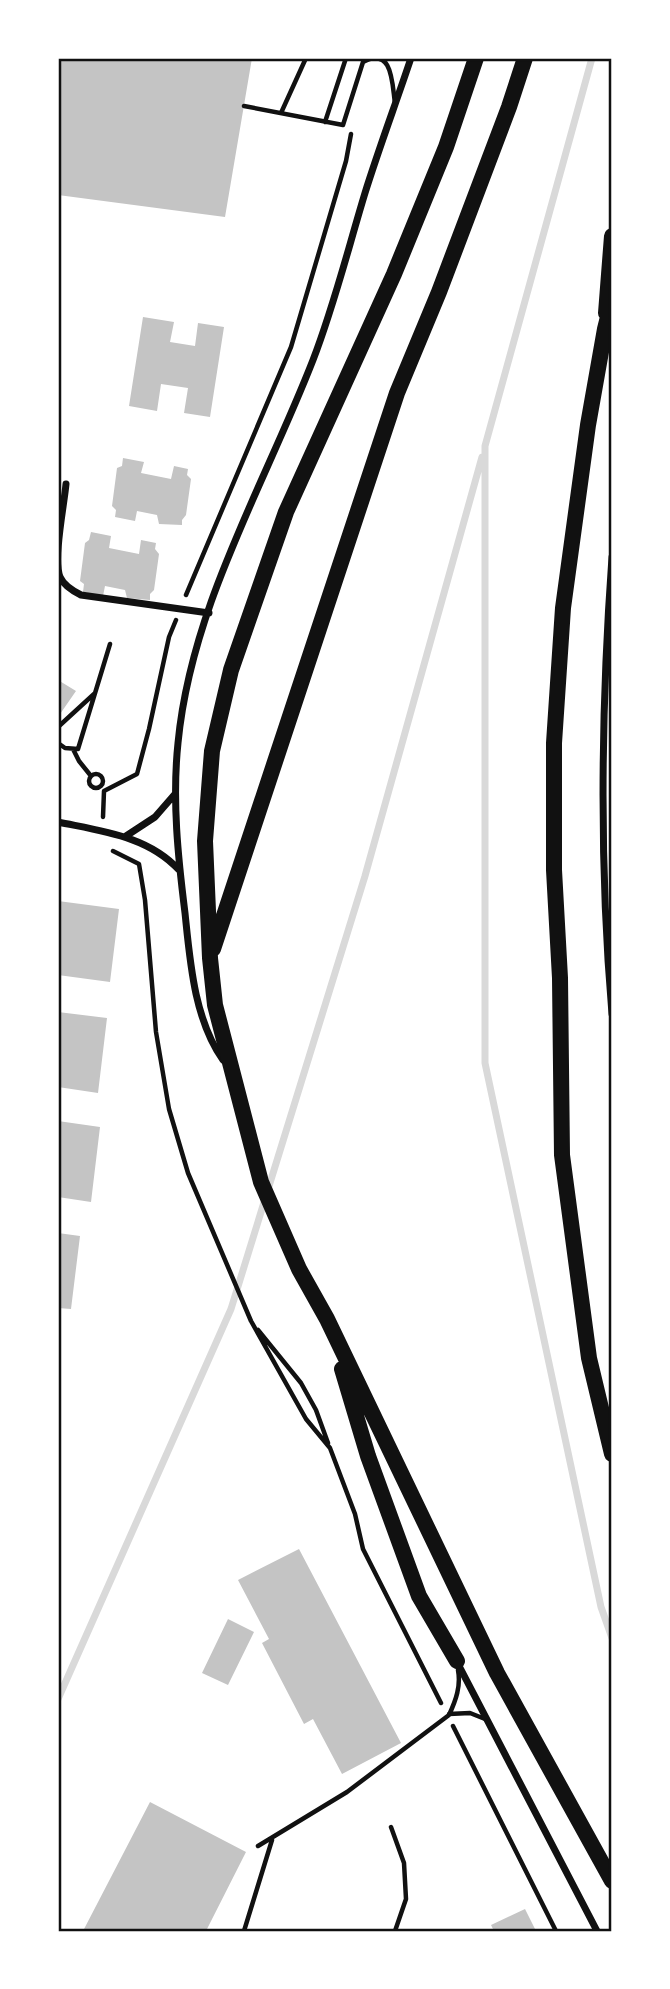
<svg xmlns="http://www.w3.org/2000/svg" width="670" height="1989" font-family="Figtree,sans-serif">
<rect width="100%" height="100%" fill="#fff"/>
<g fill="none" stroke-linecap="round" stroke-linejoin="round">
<path stroke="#d9d9d9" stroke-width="7" d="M592 58 485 446V1063L601 1607 612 1638
M58 1699 231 1309 365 876 482 457"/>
</g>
<path fill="#c4c4c4" d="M58 58H252L225 217 58 195Z
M143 317 174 322 170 342 195 346 198 323 224 327 210 417 184 413 188 388 161 384 157 411 129 406Z
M123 458 144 462 141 473 171 479 174 466 188 469 187 475 191 479 186 515 182 520V525L159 524 157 515 137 511 135 521 115 517 116 510 112 506 117 468 122 466Z
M91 532 111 536 109 548 139 554 141 540 156 543 155 549 159 554 154 590 150 594V600L127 598 125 590 105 586 103 596 83 592 84 584 80 581 85 543 89 540Z
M58 680 76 691 58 717Z
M58 901 119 909 110 982 58 975Z
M58 1012 107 1018 98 1093 58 1087Z
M58 1121 100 1127 91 1202 58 1197Z
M58 1233 80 1236 71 1309 58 1308Z
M299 1549 401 1743 342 1774 313 1719 304 1724 262 1643 269 1639 238 1580Z
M228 1619 254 1632 228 1685 202 1673Z
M150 1802 246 1852 206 1931H83Z
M525 1909 536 1931H494L491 1925Z"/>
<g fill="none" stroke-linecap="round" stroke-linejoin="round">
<path stroke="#111" stroke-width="4.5" d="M186 595 291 347 346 161 351 134
M58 727 94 694
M58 743 65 748 78 749 110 644
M73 749 79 761 91 776
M89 781a7 7 0 1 1 14 0a7 7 0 1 1-14 0Z
M103 817 104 791 137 774 149 729 169 637 176 620
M113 851 139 864 145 900 156 1032 169 1109 188 1173 251 1321 306 1419 330 1448 355 1514 363 1549 441 1703
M258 1330 301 1383 316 1410 328 1443
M453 1726 556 1931"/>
<path stroke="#111" stroke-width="4.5" d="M244 106 343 125 363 62C393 46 392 84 395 103
M281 113 306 58
M325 122 346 58
M449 1714 470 1713 485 1719
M391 1827 404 1863 406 1899 395 1931
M258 1846 347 1792 449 1715C456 1700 461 1686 458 1670
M244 1931 272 1840"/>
<path stroke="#111" stroke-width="7" d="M66 484C64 506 53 559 60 577 64 586 73 591 81 595L209 613
M612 557C601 709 599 862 612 1014
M58 822C101 831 148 836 179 870
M126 836 155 817 175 794
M223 1060C194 1019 190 961 185 913 178 857 172 800 178 743 191 607 264 486 313 360 334 306 348 249 365 193 379 148 396 103 411 58
M457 1662 597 1931"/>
<path stroke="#111" stroke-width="16" d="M476 58 446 147 394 274 286 512 231 670 212 751 205 841 210 958 215 1005 261 1182 299 1269 327 1319 497 1673 612 1881
M612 301 605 329 588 425 563 608 554 743V870L560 978 562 1155 589 1358 612 1454
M606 313 612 236
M213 949 397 393 439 292 509 107 525 58
M342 1369 368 1456 419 1596 457 1661"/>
</g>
<rect width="670" height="1989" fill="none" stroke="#ffffff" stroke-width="119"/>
<rect x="60" y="60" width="550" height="1870" fill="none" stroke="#111" stroke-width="2.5"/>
</svg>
